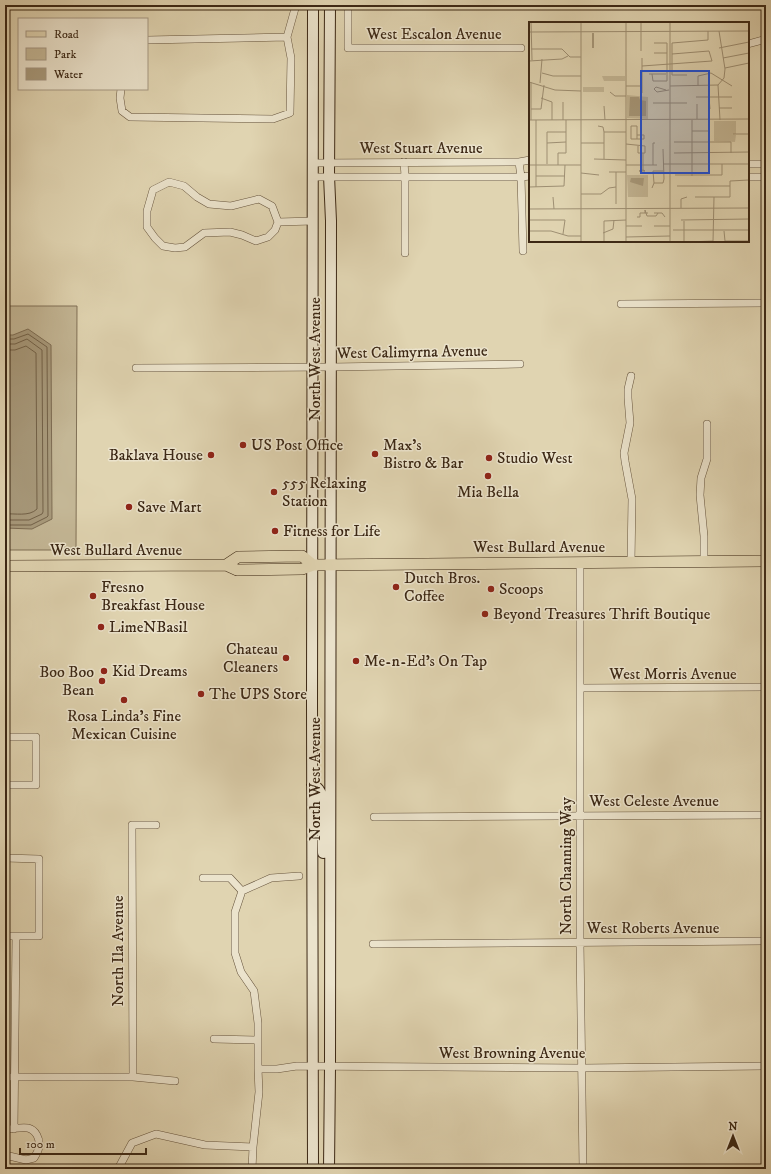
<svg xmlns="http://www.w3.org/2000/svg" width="771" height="1174" font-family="'IM FELL DW Pica',serif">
<rect width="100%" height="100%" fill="#e0d4b1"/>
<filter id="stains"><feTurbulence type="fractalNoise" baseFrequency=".005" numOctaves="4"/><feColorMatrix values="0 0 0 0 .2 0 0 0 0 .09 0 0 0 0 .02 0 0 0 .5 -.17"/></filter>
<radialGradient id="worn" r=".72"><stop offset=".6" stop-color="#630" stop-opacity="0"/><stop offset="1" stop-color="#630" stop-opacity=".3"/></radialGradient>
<path fill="#c4b796" stroke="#807056" d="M5 306H77L76 550H5Z"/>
<path fill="#a89a7c" stroke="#7d6c53" d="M28 329 51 345 52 519 32 529 5 528V335H13Z"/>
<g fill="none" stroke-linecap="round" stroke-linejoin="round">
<path stroke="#726148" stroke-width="1" d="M5 339H14L28 334 47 347 48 516 47 517 31 525H5
M5 344H15L27 339 42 350 43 512 42 514 29 520H5
M5 350H15L26 346 36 353 37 509C29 517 15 513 5 514"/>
<defs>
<path id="minor" d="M348 5V48H521
M147 40 287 37
M748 44 766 39
M121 89 120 98 122 111 130 117 273 119 290 113 291 58 287 37 296 5
M5 124 6 5
M404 162 405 176V253
M519 162 521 177 523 251
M313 163 519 162 530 160
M748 164H766
M313 177H521L530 176
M748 177H766
M169 182 184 186 197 197 209 204 231 206 259 199 272 206 278 222 275 230 268 237 256 241 242 235 230 232 204 233 185 247 175 248 163 246 155 238 147 227V211L153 190Z
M278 222 313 221
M621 304 766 303
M136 368 331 367 520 364
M580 562V942L583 1169
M631 562 632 499 625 461 624 453 630 423 628 398V389L631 376
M704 562V536L700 495 701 478 707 459V424
M580 688 766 687
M5 737H36V785H5
M374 817 766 815
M5 858 39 859V936H5
M203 878H230L242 891 271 878 299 876
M242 891 235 912V953L241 972 254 991 258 1023V1069L259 1092 253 1147 252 1169
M373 944 766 941
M214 1039 257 1040
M258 1069H277L297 1066 582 1068 766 1066
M5 1077H133L175 1081
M133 1077 132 825H156
M5 1129C12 1129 21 1127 28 1128 36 1130 40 1139 39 1146 39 1151 36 1154 34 1158L26 1160 5 1155
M14 1129 16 936
M118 1169 132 1143 156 1134 205 1145 253 1147"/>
<path id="secondary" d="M313 5 312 703 313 1169
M312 785C318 787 320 790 322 797L323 853
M329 1169 330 1067 331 221 329 176 330 5"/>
<path id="primary" d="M226 565 238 557 302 556 313 565
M5 566 226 565 237 570 302 569 313 565 766 561"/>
</defs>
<use href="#minor" stroke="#65533c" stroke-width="8"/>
<use href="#secondary" stroke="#3c2815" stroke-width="12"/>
<use href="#primary" stroke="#3c2815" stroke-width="12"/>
<use href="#minor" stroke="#ebe3cc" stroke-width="7"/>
<use href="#secondary" stroke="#ebe3cc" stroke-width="10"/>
<use href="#primary" stroke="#e0d4b1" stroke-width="11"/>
</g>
<g fill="#8f2418" stroke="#ebe3cc" stroke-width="1.5">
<circle cx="243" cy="445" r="4"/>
<circle cx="375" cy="454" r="4"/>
<circle cx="211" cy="455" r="4"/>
<circle cx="489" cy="458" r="4"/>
<circle cx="488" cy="476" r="4"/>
<circle cx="274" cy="492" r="4"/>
<circle cx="129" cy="507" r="4"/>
<circle cx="275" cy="531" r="4"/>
<circle cx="396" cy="587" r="4"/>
<circle cx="491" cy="589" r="4"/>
<circle cx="93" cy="596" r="4"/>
<circle cx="485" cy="614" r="4"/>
<circle cx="101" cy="627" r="4"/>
<circle cx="286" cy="658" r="4"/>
<circle cx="356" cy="661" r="4"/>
<circle cx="104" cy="671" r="4"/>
<circle cx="102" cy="681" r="4"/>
<circle cx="201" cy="694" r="4"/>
<circle cx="124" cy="700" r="4"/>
</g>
<g text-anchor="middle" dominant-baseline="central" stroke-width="3" stroke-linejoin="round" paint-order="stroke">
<g font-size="16" fill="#3c2815" stroke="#ebe3cc">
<text x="434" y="34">West Escalon Avenue</text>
<text x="421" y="148">West Stuart Avenue</text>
<text transform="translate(412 352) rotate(-1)">West Calimyrna Avenue</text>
<text transform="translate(315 359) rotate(-90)">North West Avenue</text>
<text x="539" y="547">West Bullard Avenue</text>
<text x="116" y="550">West Bullard Avenue</text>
<text x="673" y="674">West Morris Avenue</text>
<text transform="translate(315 779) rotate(-90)">North West Avenue</text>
<text x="654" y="801">West Celeste Avenue</text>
<text transform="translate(566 866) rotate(-90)">North Channing Way</text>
<text x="653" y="928">West Roberts Avenue</text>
<text transform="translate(118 951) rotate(-90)">North Ila Avenue</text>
<text x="512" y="1053">West Browning Avenue</text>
</g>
<g font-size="16" fill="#3c2815" stroke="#ebe3cc" text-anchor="start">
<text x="251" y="445">US Post Office</text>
<text x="383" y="445">Max's<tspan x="383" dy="18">Bistro &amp; Bar</tspan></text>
<text x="203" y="455" text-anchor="end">Baklava House</text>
<text x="497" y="458">Studio West</text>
<text x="282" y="483">555 Relaxing<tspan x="282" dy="18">Station</tspan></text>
<text x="488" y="492" text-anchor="middle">Mia Bella</text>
<text x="137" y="507">Save Mart</text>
<text x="283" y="531">Fitness for Life</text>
<text x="404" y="578">Dutch Bros.<tspan x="404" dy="18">Coffee</tspan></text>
<text x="101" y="587">Fresno<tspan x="101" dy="18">Breakfast House</tspan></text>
<text x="499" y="589">Scoops</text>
<text x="493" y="614">Beyond Treasures Thrift Boutique</text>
<text x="109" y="627">LimeNBasil</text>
<text x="278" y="649" text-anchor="end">Chateau<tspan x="278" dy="18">Cleaners</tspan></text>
<text x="364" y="661">Me-n-Ed's On Tap</text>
<text x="112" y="671">Kid Dreams</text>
<text x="94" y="672" text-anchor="end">Boo Boo<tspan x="94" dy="18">Bean</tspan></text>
<text x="209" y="694">The UPS Store</text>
<text x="124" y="716" text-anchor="middle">Rosa Linda's Fine<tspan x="124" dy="18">Mexican Cuisine</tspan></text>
</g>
</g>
<g transform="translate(529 22)">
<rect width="220" height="220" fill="#e0d4b1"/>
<path d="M73 54H96V59H75ZM54 65H75V70H54ZM98 73 119 75V97L98 96ZM185 99H207V112L203 113H207L206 120 185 119ZM98 153H119V175H99Z" fill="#c4b796"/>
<path d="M101 75H110L111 78 117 79V94H100ZM115 156 114 164 101 160 102 156Z" fill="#a89a7c"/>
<path fill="none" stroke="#a89a7c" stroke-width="2" d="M64 11V26"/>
<path fill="none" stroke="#9e8f73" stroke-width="1" d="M2 0 3 38M52 0V220M112 0V29M190 9 196 47 195 56 189 63 191 98M0 10 220 9M190 26 220 20M2 27H33L41 35H52M125 31H138M113 36V71M194 36 220 31M0 39 33 37 39 34M113 44 183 39 180 29 143 32M196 46 220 41M13 51 24 54H52M120 52H137M123 52 124 59H138V21H125M158 53H143V21L179 18V9M0 60 26 68 52 69M11 61 13 37M97 64H113M141 64 189 63M169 64V54L182 51 203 64M125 67 128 70 140 68M125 67 127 65 137 68M81 70 86 74H97M167 75H203M180 75 181 87M12 76 23 80V98M34 80V98M124 81H158M75 84 76 98M190 86H203M2 87H12L15 63M168 97V82M0 98 220 97M2 98V60M163 98V154M69 104 74 105 75 110V137M102 104H108V117H102ZM163 109H180M75 110H97M204 112H220M108 113H115V117H108M145 120H202V131M18 121 37 120M52 121H75M97 122 116 124V131H109V124M145 131 220 130M65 137 97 138M18 142V110H37M135 142H220M0 143H52M29 143V131H37V98M97 143H128M124 143V121H126M114 148 110 149H116L114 148V131M80 150H97M52 151 70 153M146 153H193V142M7 154H36M125 161H134L135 157 134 127M148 164H201M0 165 35 164 36 143M7 165V98M123 166 125 161 124 149H134M52 172H72L80 166 87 165M24 175 25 187M166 175H201V159L220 158M87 182V150M152 186V177L158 175M0 187 220 186M116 191V188L118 194H127L129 191M125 191H133L136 195M108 195H111V191H119M0 198H36L34 212M152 198 220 197M155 199V220M97 204H113M125 204H141M144 208H220M0 209H22L39 214H52M195 209 196 219H220M74 211 84 207 85 198M97 215 141 214M75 220V199L97 198M97 220V0M141 220V0M158 220 184 219M184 220 185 175"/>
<path fill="#1d4ed8" fill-opacity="0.15" stroke="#1d4ed8" stroke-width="2" d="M112 49H180V151H112Z"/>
<rect width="220" height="220" fill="none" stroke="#3c2815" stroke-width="2"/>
</g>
<rect width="771" height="1174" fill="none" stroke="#e0d4b1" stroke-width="20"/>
<rect x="6" y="6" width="759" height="1162" fill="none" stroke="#3c2815" stroke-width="2"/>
<rect x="10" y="10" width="751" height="1154" fill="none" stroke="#3c2815"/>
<rect x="18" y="18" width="130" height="72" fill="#ebe3cc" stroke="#a59883"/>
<rect x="26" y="31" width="20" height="6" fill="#e0d4b1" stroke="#a59883"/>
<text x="54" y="38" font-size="12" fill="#3c2815">Road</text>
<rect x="26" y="48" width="20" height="12" fill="#c4b796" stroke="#a59883"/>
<text x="54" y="58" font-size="12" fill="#3c2815">Park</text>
<rect x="26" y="68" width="20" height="12" fill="#a89a7c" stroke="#a59883"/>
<text x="54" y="78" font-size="12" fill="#3c2815">Water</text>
<g transform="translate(733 1136)" stroke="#ebe3cc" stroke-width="3" paint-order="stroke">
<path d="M0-3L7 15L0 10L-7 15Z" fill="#3c2815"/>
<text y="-6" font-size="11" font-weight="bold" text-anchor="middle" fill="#3c2815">N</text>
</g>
<path d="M20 1148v6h126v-6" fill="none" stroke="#3c2815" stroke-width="2"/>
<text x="26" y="1148" font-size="12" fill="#3c2815" stroke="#ebe3cc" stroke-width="3" paint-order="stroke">100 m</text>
<rect width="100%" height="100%" filter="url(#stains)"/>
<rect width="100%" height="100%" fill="url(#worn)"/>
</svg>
